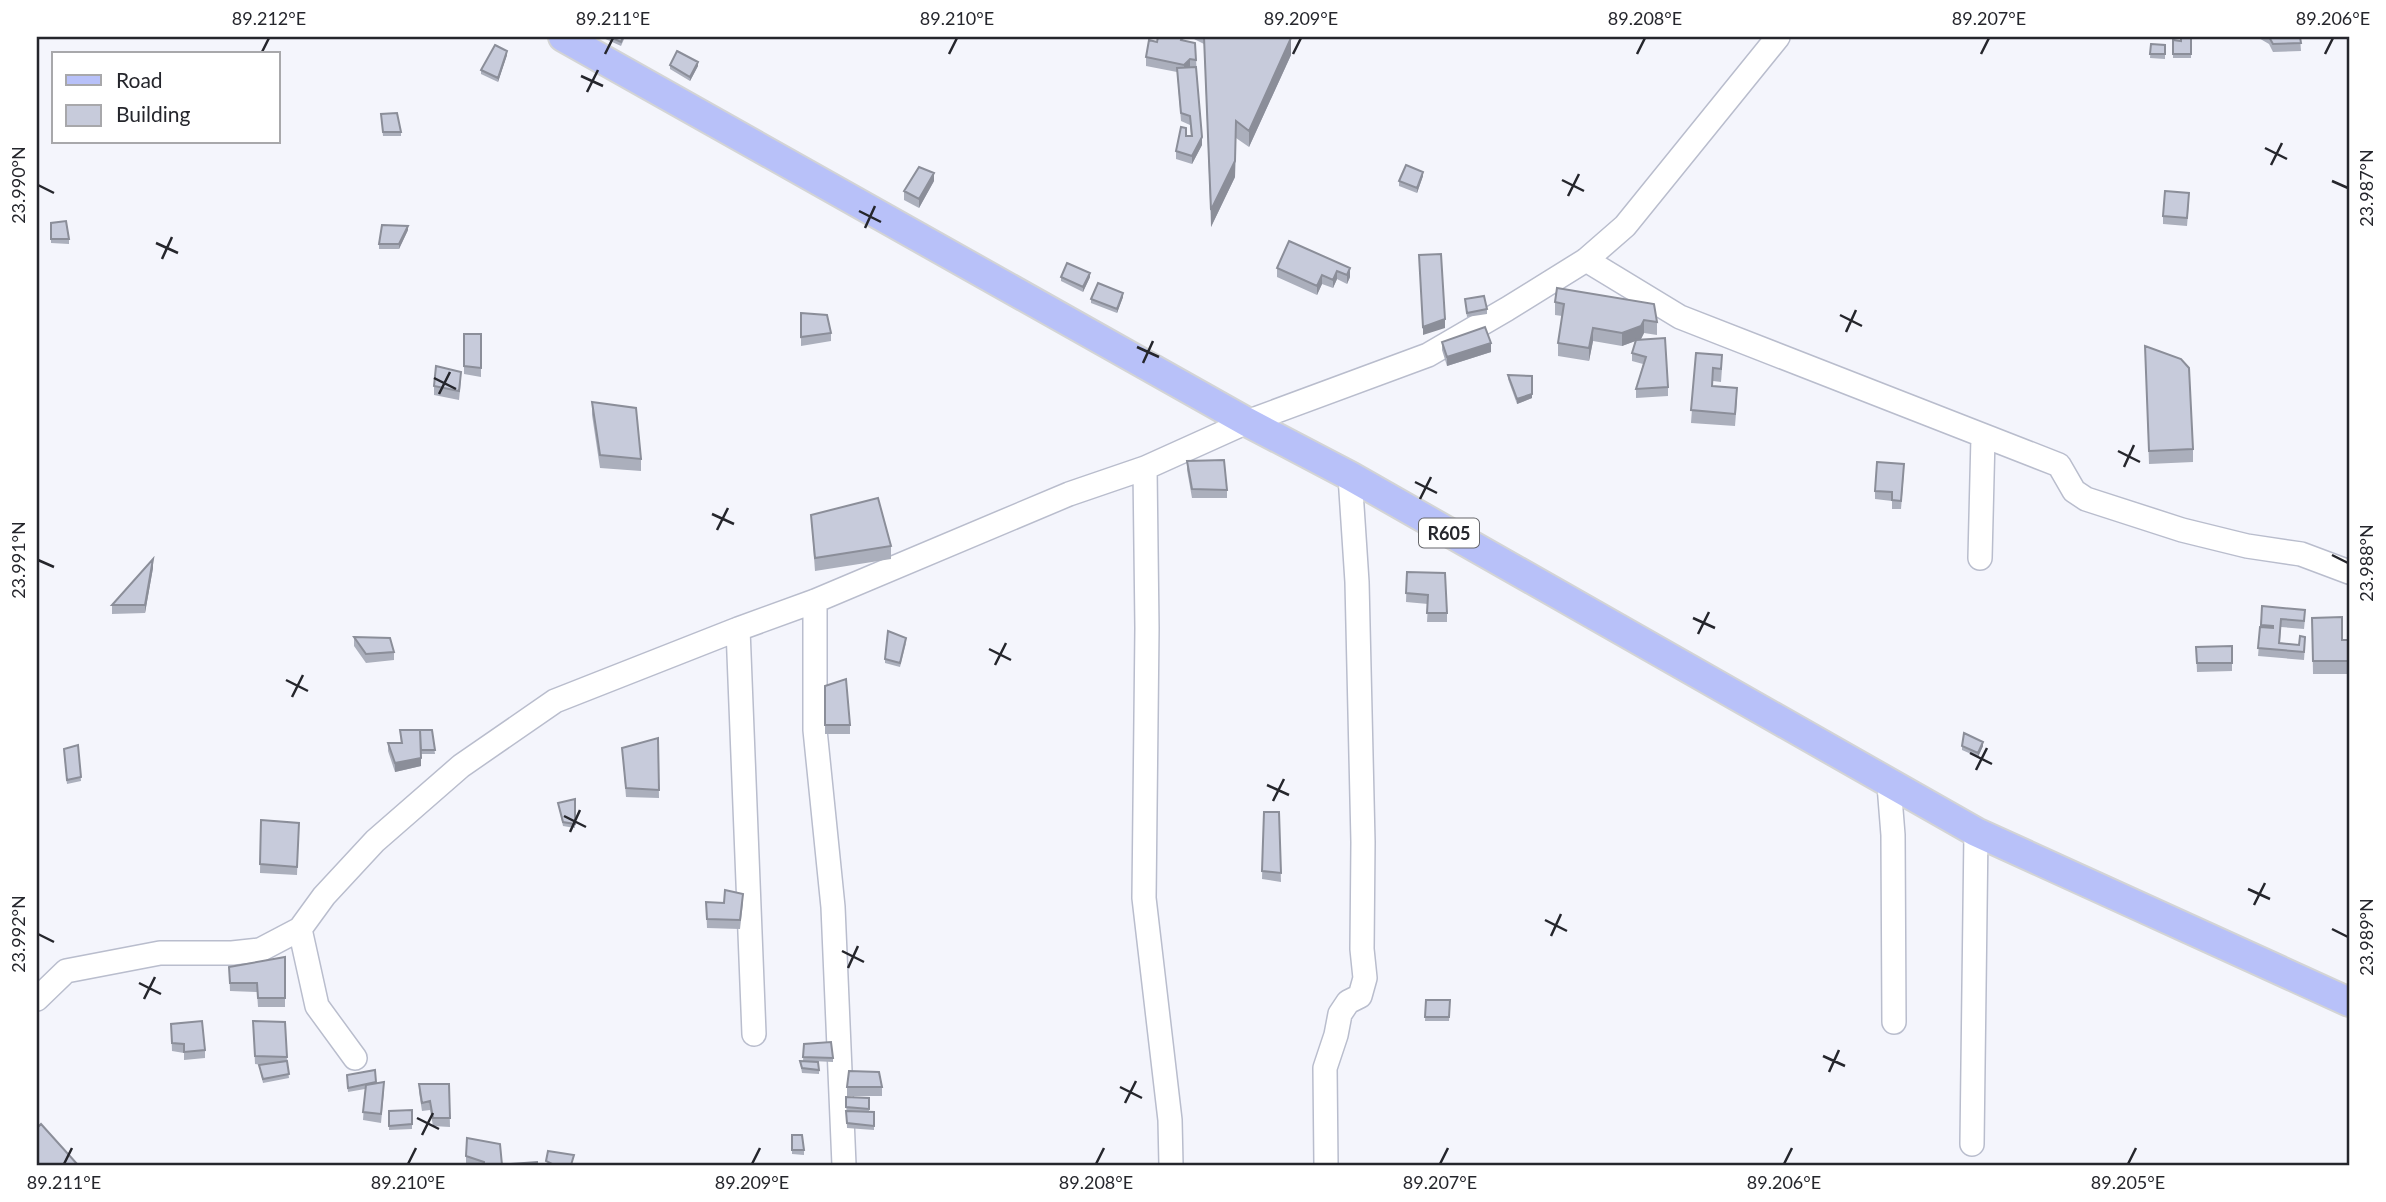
<svg xmlns="http://www.w3.org/2000/svg" width="2386" height="1202" font-family="Lato,sans-serif">
<rect width="100%" height="100%" fill="#f4f5fc"/>
<g fill="none" stroke-linecap="round" stroke-linejoin="round">
<defs>
<path id="minor" d="M1586 260 1680 317 2059 465 2074 491 2086 499 2182 530 2247 546 2301 554 2349 572
M1145 468 1147 628 1144 898 1170 1120 1171 1165
M1980 558 1983 437
M815 601V730L833 907 844 1165
M738 629 754 1034
M1889 785 1893 835 1894 1022
M300 929 317 1006 355 1058
M37 999 66 971 160 953H232L260 950 300 929 324 896 375 841 461 766 555 701 738 629 815 601 1069 494 1145 468 1247 422 1428 355 1507 309 1586 260 1625 226 1778 37
M1972 1144 1976 832
M1326 1165 1325 1068 1336 1035 1340 1014 1348 1002 1360 996 1365 978 1362 949 1363 842 1357 582 1350 476"/>
<path id="major" d="M563 37 1247 422 1350 476 1976 832 2349 1002"/>
</defs>
<use href="#minor" stroke="#b9bdcd" stroke-width="26"/>
<use href="#major" stroke="#d3d4d5" stroke-width="32"/>
<use href="#minor" stroke="#fff" stroke-width="23"/>
<use href="#major" stroke="#b8c1f9" stroke-width="28"/>
</g>
<path fill="#abafbc" d="M601 37H625L621 46Z
M1158 37H1184L1183 40 1196 60 1202 145 1192 164 1176 159V151L1186 136H1191L1190 125 1181 121 1177 72 1146 66V57L1157 42Z
M1194 37H1291V55L1249 147 1236 138 1235 177 1211 227 1204 44 1194 39Z
M2191 37V58H2173V40L2181 41Z
M2257 37H2300L2301 51 2273 52 2269 44Z
M2151 44 2165 45V59L2150 58Z
M507 55 498 82 481 74V70Z
M670 65 698 66 690 81 670 69Z
M381 114 401 132V136H383Z
M1423 176 1417 193 1399 186V181Z
M934 181 919 208 904 200V191Z
M2189 202 2187 226 2163 224V216Z
M51 223 69 239V244L51 243Z
M408 230 399 249H379V244Z
M1289 241 1350 277 1347 284 1337 279 1333 288 1322 284 1317 295 1277 277V268Z
M1061 277H1090L1083 292 1061 281Z
M1123 297 1117 313 1091 303V299Z
M1465 299 1487 309V314L1467 317Z
M1555 302 1657 322V335L1644 333 1641 339 1668 387V396L1636 398V389L1643 364 1632 361V353L1635 341 1622 346 1593 341 1589 361 1558 356V343L1562 316 1555 315Z
M801 313 831 333V341L801 346Z
M464 334H481V377L464 374Z
M1442 342 1491 352 1447 366 1442 350Z
M2145 346 2193 449V462L2149 464Z
M1696 353 1722 368 1721 382 1713 381V386L1737 401 1735 426 1691 423Z
M1508 375 1532 376V398L1517 404 1508 379Z
M461 380 459 400 434 395V386Z
M592 402 641 459V471L600 468 592 415Z
M1187 461 1227 490V498H1192L1187 470Z
M1904 472 1901 509H1892V501L1875 499V491Z
M811 515 891 546V559L815 571Z
M153 568 145 613 112 614V605Z
M1407 572 1447 613V622H1427L1428 604 1406 602Z
M2262 606 2305 619 2304 629 2281 627 2280 643 2305 645 2304 660 2258 656Z
M2312 618 2342 640H2349V629V674H2313Z
M354 637 394 652V660L366 663 354 646Z
M906 643 900 667 885 663V659Z
M2232 646V671L2197 672 2196 647Z
M825 686 850 725V734H825Z
M400 730H432L435 754H421L420 740 421 766 395 772 388 751V743H401Z
M658 738 659 798 626 797 622 748Z
M78 745 81 781 67 784 64 754Z
M1962 746H1983L1978 757 1962 750Z
M575 799V828L563 826 558 803Z
M1264 812H1279L1281 882 1262 879Z
M261 820 299 823 297 875 260 873Z
M706 902 724 903H743L740 929 707 928Z
M285 957V1007H258L257 992 230 991 229 967Z
M1426 1000H1450L1449 1021H1425Z
M253 1021 285 1022 287 1061 289 1078 263 1083 259 1065H263L255 1064Z
M171 1024 205 1050V1058L184 1060V1053L172 1051Z
M804 1044 833 1058V1062L812 1061 819 1070V1074L802 1073 800 1061H803Z
M347 1075 376 1083 384 1091 381 1123 363 1120 365 1089 348 1092Z
M419 1084H449L450 1127 433 1126 430 1110 422 1111 419 1092Z
M847 1087H882V1096H847Z
M846 1097 869 1098V1112H874V1130L847 1128Z
M412 1110V1129L389 1130V1111Z
M792 1135 804 1150V1155L792 1154Z
M466 1156 502 1165H469L466 1164Z"/>
<path fill="#8b8e99" d="M1291 38V55L1249 147V131Z
M507 51V55L498 82V78Z
M1190 59V67L1184 73V65Z
M698 62V66L690 81V77Z
M1236 121 1235 177 1211 227V210Z
M1202 137V145L1192 164V156Z
M1423 172V176L1417 193V188Z
M934 173V181L919 208V199Z
M408 226V230L399 249V244Z
M1350 268V277L1347 284V275Z
M1337 271V279L1333 288V280Z
M1090 273V277L1083 292V287Z
M1322 275V284L1317 295V286Z
M1123 293V297L1117 313V309Z
M1445 319V328L1423 335V327Z
M1644 320V333L1641 339 1622 346V333Z
M1593 328V341L1589 361V348Z
M1491 343V352L1447 366V357Z
M1532 394V398L1517 404V399Z
M153 559V568L145 613V605Z
M1983 742V746L1978 757V753Z
M421 758V766L395 772V763Z"/>
<path fill="#c7cbdb" stroke="#8b8e99" stroke-width="2" d="M610 37H623L621 42Z
M1158 37H1182L1181 40 1195 43 1196 60 1190 59 1184 65 1146 57 1149 40 1157 42Z
M1204 37H1291V38L1249 131 1236 121 1235 161 1211 210Z
M2181 37H2191V54H2173V40L2181 41Z
M2269 37H2300L2301 43 2273 44Z
M2151 44 2165 45V54H2150Z
M495 45 507 51 498 78 481 70Z
M677 51 698 62 690 77 670 65Z
M1196 67 1202 137 1192 156 1176 151 1181 127 1186 128V136H1192L1190 116 1181 113 1177 68Z
M397 113 401 132H383L381 114Z
M1406 165 1423 172 1417 188 1399 181Z
M919 167 934 173 919 199 904 191Z
M2165 191 2189 193 2187 218 2163 216Z
M66 221 69 239H51V223Z
M382 225 408 226 399 244H379Z
M1289 241 1350 268 1347 275 1337 271 1333 280 1322 275 1317 286 1277 268Z
M1441 254 1445 319 1423 327 1419 255Z
M1067 263 1090 273 1083 287 1061 277Z
M1098 283 1123 293 1117 309 1091 299Z
M1557 288 1654 304 1657 322 1644 320 1641 326 1622 333 1593 328 1589 348 1558 343 1564 304 1555 302Z
M1484 296 1487 309 1467 313 1465 299Z
M801 313 827 315 831 333 801 337Z
M1485 327 1491 343 1447 357 1442 342Z
M464 334H481V368L464 366Z
M1665 338 1668 387 1636 389 1646 357 1632 353 1636 340Z
M2145 346 2181 359 2189 368 2193 449 2149 451Z
M1696 353 1722 355 1721 369 1713 368 1712 386 1737 388 1735 414 1691 410Z
M436 366 461 372 459 391 434 386Z
M1508 375 1532 376V394L1517 399Z
M592 402 636 408 641 459 600 455Z
M1224 460 1227 490 1192 489 1187 461Z
M1877 462 1904 464 1901 501 1892 500V492L1875 491Z
M878 498 891 546 815 558 811 515Z
M153 559 145 605H112Z
M1407 572 1445 573 1447 613H1427L1428 595 1406 593Z
M2262 606 2305 610 2304 621 2281 619 2279 643 2299 645 2300 636 2305 637 2304 652 2258 648 2260 627 2273 628V626L2261 625Z
M2342 617V640H2349V629V661H2313L2312 618Z
M888 631 906 638 900 663 885 659Z
M354 637 390 638 394 652 366 654Z
M2232 646V663H2197L2196 647Z
M846 679 850 725H825V686Z
M400 730H420L421 758 395 763 388 743H402Z
M420 730H432L435 750H421Z
M1964 733 1983 742 1978 753 1962 746Z
M658 738 659 790 626 788 622 748Z
M78 745 81 777 67 780 64 749Z
M575 799V824L563 822 558 803Z
M1264 812H1279L1281 873 1262 871Z
M261 820 299 823 297 867 260 864Z
M725 890 743 894 740 920 707 919 706 902 724 903Z
M285 957V998H258L257 983H230L229 967Z
M1426 1000H1450L1449 1017H1425Z
M202 1021 205 1050 184 1052V1044L172 1043 171 1024Z
M253 1021 285 1022 287 1057 255 1056Z
M831 1042 833 1058 803 1057 804 1044Z
M287 1061 289 1074 263 1079 259 1065Z
M800 1061 818 1062 819 1070 802 1068Z
M375 1070 376 1082 348 1088 347 1075Z
M849 1071 879 1072 882 1087H847Z
M384 1082 381 1114 363 1112 366 1085Z
M419 1084H449L450 1118H433L430 1101 422 1103Z
M846 1097 869 1098V1109L846 1107Z
M412 1110V1124L389 1126V1111Z
M846 1111 874 1112V1126L847 1123Z
M41 1124 78 1165H37V1128Z
M792 1135H802L804 1150H792Z
M467 1138 500 1144 502 1165H484V1162L466 1156Z
M548 1151 574 1155 571 1165H554L546 1161Z
M537 1162V1165H511V1164Z"/>
<path fill="none" stroke="#25262c" stroke-width="2.5" d="M261 54 269 38M605 54 613 38M949 54 957 38M1293 54 1301 38M1637 54 1645 38M1981 54 1989 38M2325 54 2333 38M581 76 603 86M587 92 598 70M2265 148 2287 159M2271 165 2282 143M1562 180 1584 191M2332 181 2348 188M38 185 54 193M1568 196 1579 174M859 211 881 222M865 228 875 206M156 243 178 253M162 259 172 237M1840 315 1862 326M1846 332 1856 310M1137 347 1159 357M1143 363 1153 341M434 378 456 389M439 394 450 372M2118 451 2140 462M2124 467 2134 445M1415 482 1437 493M1420 499 1431 477M712 514 734 524M717 530 728 508M2332 555 2348 563M38 560 54 567M1693 618 1715 628M1698 634 1709 612M989 649 1011 660M995 665 1006 643M286 680 308 691M292 697 303 675M1970 753 1992 764M1976 770 1987 748M1267 785 1289 795M1273 801 1284 779M564 816 586 827M570 832 580 810M2248 889 2270 899M2254 905 2265 883M1545 920 1567 931M2332 929 2348 937M38 934 54 942M1551 936 1561 914M842 951 864 962M848 968 858 946M139 983 161 994M144 999 155 977M1823 1056 1845 1066M1829 1072 1839 1050M1120 1087 1142 1098M1125 1103 1136 1081M417 1118 439 1129M422 1135 433 1113M64 1164 72 1148M408 1164 416 1148M752 1164 760 1148M1096 1164 1104 1148M1440 1164 1448 1148M1784 1164 1792 1148M2128 1164 2136 1148"/>
<g text-anchor="middle" dominant-baseline="central" stroke-width="6" stroke-linejoin="round" paint-order="stroke">
<rect fill="#fff" stroke="#66676b" stroke-width="2" x="1419" y="518.5" width="60" height="29" rx="5"/>
<g font-size="18" font-weight="bold" fill="#25262c">
<text x="1449" y="533">R605</text>
</g>
</g>
<rect width="2386" height="1202" fill="none" stroke="#ffffff" stroke-width="77"/>
<rect x="52" y="52" width="228" height="91" fill="#ffffff" stroke="#a8a8ab" stroke-width="2"/>
<rect x="66" y="75" width="35" height="10" fill="#b8c1f9" stroke="#a8a8ab" stroke-width="2"/>
<text x="116" y="88" font-size="21" fill="#25262c">Road</text>
<rect x="66" y="105" width="35" height="21" fill="#c7cbdb" stroke="#a8a8ab" stroke-width="2"/>
<text x="116" y="122" font-size="21" fill="#25262c">Building</text>
<rect x="38" y="38" width="2310" height="1126" fill="none" stroke="#25262c" stroke-width="2.5"/>
<g font-size="18" text-anchor="middle" fill="#25262c">
<text x="269" y="25">89.212°E</text>
<text x="613" y="25">89.211°E</text>
<text x="957" y="25">89.210°E</text>
<text x="1301" y="25">89.209°E</text>
<text x="1645" y="25">89.208°E</text>
<text x="1989" y="25">89.207°E</text>
<text x="2333" y="25">89.206°E</text>
<text transform="translate(19 185) rotate(-90)" y="6">23.990°N</text>
<text transform="translate(2367 188) rotate(-90)" y="6">23.987°N</text>
<text transform="translate(19 560) rotate(-90)" y="6">23.991°N</text>
<text transform="translate(2367 563) rotate(-90)" y="6">23.988°N</text>
<text transform="translate(19 934) rotate(-90)" y="6">23.992°N</text>
<text transform="translate(2367 937) rotate(-90)" y="6">23.989°N</text>
<text x="64" y="1189">89.211°E</text>
<text x="408" y="1189">89.210°E</text>
<text x="752" y="1189">89.209°E</text>
<text x="1096" y="1189">89.208°E</text>
<text x="1440" y="1189">89.207°E</text>
<text x="1784" y="1189">89.206°E</text>
<text x="2128" y="1189">89.205°E</text>
</g>
</svg>
